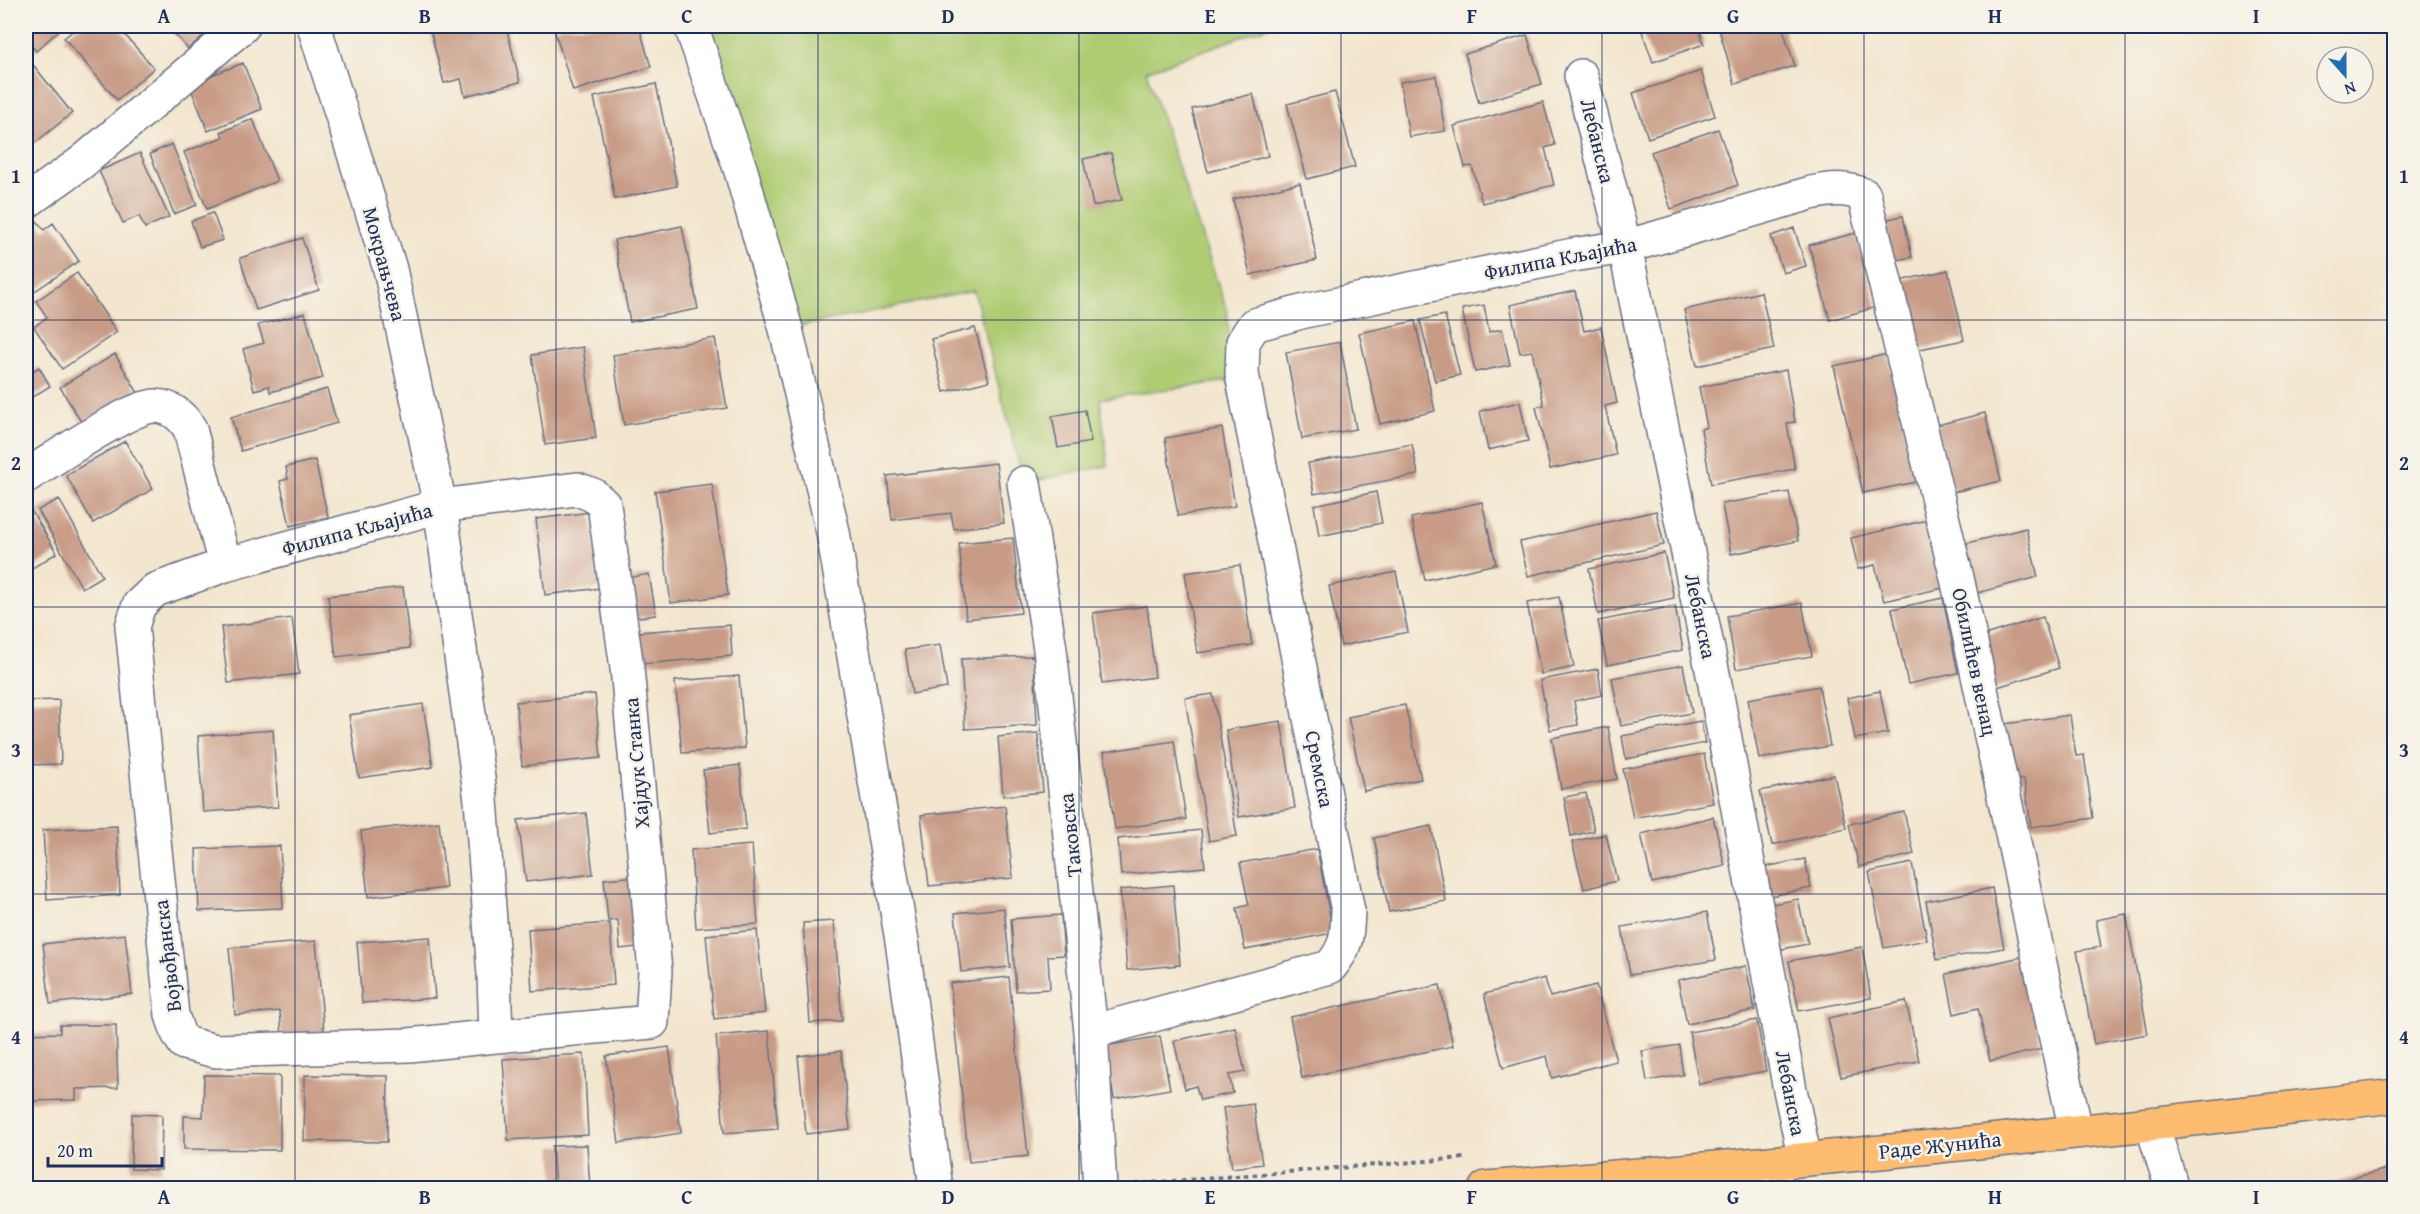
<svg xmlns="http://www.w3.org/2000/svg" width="2420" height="1214" font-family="'Gentium Book Plus',serif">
<rect width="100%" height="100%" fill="#f7f3e8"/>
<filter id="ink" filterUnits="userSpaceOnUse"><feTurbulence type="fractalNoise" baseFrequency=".0167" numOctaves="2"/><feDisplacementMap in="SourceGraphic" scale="12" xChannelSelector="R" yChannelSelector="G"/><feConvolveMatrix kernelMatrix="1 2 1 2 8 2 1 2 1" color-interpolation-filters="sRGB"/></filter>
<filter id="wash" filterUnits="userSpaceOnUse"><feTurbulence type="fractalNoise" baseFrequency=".008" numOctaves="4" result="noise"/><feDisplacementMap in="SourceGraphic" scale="24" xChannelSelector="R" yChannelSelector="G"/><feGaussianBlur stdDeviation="1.35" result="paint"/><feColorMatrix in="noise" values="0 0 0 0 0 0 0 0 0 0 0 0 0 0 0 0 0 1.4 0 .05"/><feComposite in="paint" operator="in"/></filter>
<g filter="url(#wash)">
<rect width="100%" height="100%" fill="#f3e6ce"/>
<path fill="#afcc73" stroke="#657e68" stroke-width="1.5" d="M691 26H1271L1146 71 1227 311 1234 380 1100 399 1108 466 1024 483 974 291 786 329Z"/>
<g id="blocks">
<path fill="#c89b86" d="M26 26H64L36 51 26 39Z
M79 26H117L154 68 117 100 64 38Z
M167 26H214L188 49Z
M429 26H506L520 82 465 96 461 79 444 83Z
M566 26H639L651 67 573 91 554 29Z
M1640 26H1698L1704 44 1653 62Z
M1732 26H1782L1795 66 1735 84 1719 29Z
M1527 35 1542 84 1479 103 1465 54Z
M26 56 72 113 30 147 26 142Z
M243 63 262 109 208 131 189 84Z
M1701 71 1715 116 1648 138 1633 93Z
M1436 76 1445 131 1409 137 1400 82Z
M656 84 677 186 615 199 594 97Z
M1335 92 1355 167 1307 179 1287 104Z
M1253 94 1268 156 1208 172 1192 109Z
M1543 102 1555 145 1545 148 1554 185 1482 203 1472 166 1465 167 1454 126Z
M253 119 277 181 207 209 184 152 223 137 221 132Z
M1718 129 1738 185 1671 209 1651 152Z
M172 144 197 205 174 214 150 154Z
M140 153 169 217 145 228 139 216 123 223 99 171Z
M1111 153 1122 200 1093 206 1083 159Z
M1300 183 1317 260 1250 275 1233 199Z
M213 213 223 240 200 247 191 221Z
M1903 216 1912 257 1892 261 1883 220Z
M37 221 44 230 53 223 79 261 26 297V229Z
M682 226 698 309 630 322 614 240Z
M1794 228 1806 266 1783 273 1771 236Z
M1856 233 1877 307 1830 320 1809 245Z
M302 238 319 290 256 310 240 258Z
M1948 270 1964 340 1915 350 1899 281Z
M77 273 117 332 62 369 34 327 47 317 36 301Z
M1575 291 1584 331 1601 327 1617 403 1605 406 1616 455 1550 469 1536 407 1544 405 1532 351 1520 353 1510 305Z
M1761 292 1774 349 1697 366 1684 310Z
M1484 305 1489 332 1502 329 1510 365 1475 372 1462 309Z
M305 313 323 378 270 392 269 386 254 390 243 349 264 343 258 325Z
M1445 315 1460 375 1435 381 1420 320Z
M1415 321 1435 411 1380 424 1359 333Z
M975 328 989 381 944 392 931 339Z
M715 338 727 408 624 425 613 355Z
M1340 342 1356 429 1302 439 1286 352Z
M583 347 596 438 545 445 532 355Z
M115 354 138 393 83 425 60 387Z
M1888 354 1916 482 1863 493 1834 366Z
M39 367 50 386 26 401V375Z
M1786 370 1795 422 1787 423 1795 469 1711 484 1701 429 1707 427 1699 387Z
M327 389 337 423 241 451 231 417Z
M1520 402 1528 441 1488 450 1480 411Z
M1085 410 1091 442 1058 448 1052 416Z
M1985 413 2001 481 1953 492 1937 425Z
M1222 428 1235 506 1178 516 1165 438Z
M125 441 153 489 93 523 66 475Z
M1412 444 1418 475 1314 494 1308 463Z
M315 460 328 517 290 526 280 481 288 479 286 467Z
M996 463 1004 523 954 529 951 513 892 520 887 476Z
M712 484 728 595 671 603 655 491Z
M1376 492 1382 523 1319 536 1314 505Z
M1789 492 1798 541 1731 554 1722 504Z
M59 499 102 576 82 588 38 510Z
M26 502 57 553 26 572Z
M1482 502 1496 564 1425 580 1411 518Z
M1656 511 1664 545 1528 576 1520 542Z
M591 512 600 588 545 595 536 519Z
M1927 520 1943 588 1884 601 1875 565 1858 569 1851 538Z
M2026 528 2038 577 1973 594 1960 545Z
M1013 538 1021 613 966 619 959 543Z
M1664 553 1674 598 1598 614 1589 569Z
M1240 565 1252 645 1197 653 1185 573Z
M1396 572 1408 632 1341 646 1329 586Z
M649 574 656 615 633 618 627 578Z
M403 587 410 648 336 657 328 596Z
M1559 597 1574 667 1541 674 1527 603Z
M1943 598 1958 673 1908 684 1892 609Z
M1802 603 1812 656 1736 669 1727 616Z
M1147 606 1155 677 1102 684 1093 613Z
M1675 606 1683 650 1607 665 1598 621Z
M2043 617 2059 668 1994 688 1978 637Z
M292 618 299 674 228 683 221 627Z
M730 625 732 656 641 664 639 632Z
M940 645 947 688 912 694 905 650Z
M1034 656 1037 725 965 729 961 659Z
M1683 665 1692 713 1621 726 1612 678Z
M1598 669 1602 695 1574 701 1578 725 1550 730 1540 680Z
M739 676 745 748 682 753 675 681Z
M1819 686 1830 746 1759 759 1748 699Z
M1880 691 1888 733 1855 739 1847 698Z
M595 694 601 758 522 766 516 702Z
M1213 694 1237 836 1209 841 1185 698Z
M59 700 61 764 26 765V701Z
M423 704 433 767 359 778 349 715Z
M1405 705 1421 779 1364 791 1348 717Z
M2070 715 2076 756 2084 755 2093 818 2031 827 2024 779 2013 781 2005 724Z
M1281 721 1295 808 1239 817 1226 730Z
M1701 721 1705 743 1626 759 1622 736Z
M1608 727 1617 779 1561 789 1552 738Z
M273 730 278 807 203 812 198 736Z
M1038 733 1043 792 1003 796 998 737Z
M1174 741 1186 819 1115 829 1104 752Z
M1704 754 1713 803 1633 818 1623 769Z
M740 765 746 829 710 833 703 770Z
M1834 775 1846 828 1772 845 1760 791Z
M1586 793 1594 831 1571 836 1564 797Z
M1005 806 1013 878 929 886 921 815Z
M1904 812 1914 854 1859 867 1849 824Z
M586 813 593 874 526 882 518 820Z
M1713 817 1725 866 1652 883 1641 834Z
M439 822 446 888 368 897 361 831Z
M117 826 120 895 47 900 43 830Z
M1431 826 1446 901 1389 912 1374 838Z
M1201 830 1205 867 1121 875 1118 839Z
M1606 834 1617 881 1584 889 1572 842Z
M752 845 758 924 696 928 691 850Z
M280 846 283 908 199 911 196 849Z
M1317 849 1333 933 1245 950 1237 908 1249 905 1240 863Z
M1805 859 1811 888 1765 897 1760 868Z
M1912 863 1927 940 1884 948 1869 872Z
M639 876 645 946 620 949 618 920 608 921 604 879Z
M1173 885 1180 965 1127 970 1120 890Z
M1992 888 2004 948 1937 960 1926 901Z
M1798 899 1808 944 1777 950 1767 905Z
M1004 908 1010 967 961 972 955 913Z
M1707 912 1716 960 1630 975 1622 927Z
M2126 914 2148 1034 2094 1044 2077 951 2101 947 2096 920Z
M1061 915 1064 955 1048 956 1050 989 1016 991 1011 919Z
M834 921 842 1021 810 1023 803 923Z
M610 923 614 985 532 991 528 929Z
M757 930 765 1013 714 1019 706 935Z
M125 934 132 994 50 1004 43 944Z
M430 937 435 998 362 1003 357 942Z
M316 941 324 1032 282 1036 280 1011 235 1015 229 948Z
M1862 947 1871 998 1799 1011 1789 961Z
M2021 957 2042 1049 1990 1061 1978 1008 1954 1014 1946 974Z
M1746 966 1755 1010 1687 1024 1678 980Z
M1009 977 1028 1156 969 1162 950 983Z
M1545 978 1550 997 1596 985 1616 1061 1552 1078 1547 1056 1503 1068 1484 994Z
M1440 985 1453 1046 1302 1078 1290 1017Z
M1906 1001 1919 1061 1841 1077 1828 1018Z
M1757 1020 1766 1071 1699 1084 1689 1032Z
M60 1025H116L118 1088 76 1089V1100L26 1101V1034L60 1033Z
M1235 1027 1245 1072 1229 1075 1233 1093 1200 1100 1196 1086 1185 1089 1174 1041Z
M769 1031 778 1129 724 1133 716 1036Z
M1160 1036 1170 1089 1114 1099 1105 1046Z
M1679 1045 1683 1075 1647 1081 1642 1051Z
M669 1047 681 1133 619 1143 606 1056Z
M841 1051 850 1129 806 1134 798 1056Z
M584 1054 588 1135 508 1140 503 1059Z
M204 1075 280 1076V1150L184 1149V1116L203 1117Z
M305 1075 388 1076 387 1142 304 1141Z
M1253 1104 1262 1164 1232 1168 1223 1108Z
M132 1114 162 1115 161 1170 131 1169Z
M587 1145 590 1188H555L552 1146Z
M2394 1167V1188H2316Z"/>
</g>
</g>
<g filter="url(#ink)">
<use href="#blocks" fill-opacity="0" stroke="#676f85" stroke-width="1.5"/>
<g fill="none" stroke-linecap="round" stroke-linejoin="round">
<defs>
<path id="minor" d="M314 26 390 269 440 506 481 800 494 975 496 1036 409 1045 216 1051 184 1043 178 1033 172 1015 132 627 139 605 155 590 225 565 440 506 577 489 593 495 604 505 627 668 647 882 655 971 652 1022 496 1036
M691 26 741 171 786 329 833 532 902 941 936 1188
M1581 76 1625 247 1714 679 1790 1090 1805 1159
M26 202 81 163 243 26
M26 476C51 461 132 405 156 406 172 407 182 416 190 429L225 565
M1024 483 1050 649 1091 1032 1100 1188
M1091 1032 1330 967C1347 947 1347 936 1348 911L1242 374 1243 342 1254 325 1305 311 1573 255 1625 247 1811 193C1830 189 1845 187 1864 195L1957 578 2076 1131
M2152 1125 2172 1188
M1773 1163 1776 1188"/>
<path id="major" d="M1486 1188C1789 1163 2092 1132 2394 1096"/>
</defs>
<use href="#minor" stroke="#676f85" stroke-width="36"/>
<use href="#major" stroke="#676f85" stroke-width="36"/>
<path stroke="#676f85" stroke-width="4" stroke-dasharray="4.5 4.5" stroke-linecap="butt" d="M26 1183 91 1188
M1136 1184 1464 1158
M1037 1188 1063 1187"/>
<use href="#minor" stroke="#fff" stroke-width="33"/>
<use href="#major" stroke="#febc70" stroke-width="33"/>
</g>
</g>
<path fill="none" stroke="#1b2f5e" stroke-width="1.5" stroke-opacity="0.55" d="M295 26V1188M556 26V1188M818 26V1188M1079 26V1188M1341 26V1188M1602 26V1188M1864 26V1188M2125 26V1188M26 320H2394M26 607H2394M26 894H2394"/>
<g text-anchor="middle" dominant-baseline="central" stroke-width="5" stroke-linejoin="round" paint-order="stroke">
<g font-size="21" fill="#1b2f5e" stroke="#f7f3e8">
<text transform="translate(1598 141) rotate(76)">Лебанска</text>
<text transform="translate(1560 258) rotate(-11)">Филипа Кљајића</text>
<text transform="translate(385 264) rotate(75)">Мокрањчева</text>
<text transform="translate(357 529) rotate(-15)">Филипа Кљајића</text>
<text transform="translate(1701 616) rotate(78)">Лебанска</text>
<text transform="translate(1975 662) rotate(78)">Обилићев венац</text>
<text transform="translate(636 763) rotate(-95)">Хајдук Станка</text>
<text transform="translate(1320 769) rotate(79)">Сремска</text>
<text transform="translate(1070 835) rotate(-96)">Таковска</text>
<text transform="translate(167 956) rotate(-97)">Војвођанска</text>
<text transform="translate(1791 1093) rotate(79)">Лебанска</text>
<text transform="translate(1940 1145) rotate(-6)">Раде Жунића</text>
</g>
</g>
<rect width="2420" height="1214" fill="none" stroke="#f7f3e8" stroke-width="66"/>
<g transform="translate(2345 75) rotate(159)"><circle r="28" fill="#f7f3e8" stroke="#9fa5b1" stroke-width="1.5"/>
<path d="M0-4.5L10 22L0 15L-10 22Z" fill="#1f6fb2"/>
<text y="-9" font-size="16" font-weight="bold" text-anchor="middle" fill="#1b2f5e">N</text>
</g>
<path d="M48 1157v9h114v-9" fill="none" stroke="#1b2f5e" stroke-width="3"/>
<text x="57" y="1157" font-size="18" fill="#1b2f5e" stroke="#f7f3e8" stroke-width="4.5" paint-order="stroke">20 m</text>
<rect x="33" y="33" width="2354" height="1148" fill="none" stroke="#1b2f5e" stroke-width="2"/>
<g font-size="20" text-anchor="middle" font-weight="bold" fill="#1b2f5e">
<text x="164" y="23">A</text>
<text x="425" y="23">B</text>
<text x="687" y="23">C</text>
<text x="948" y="23">D</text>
<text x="1210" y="23">E</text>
<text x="1472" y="23">F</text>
<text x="1733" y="23">G</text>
<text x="1995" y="23">H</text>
<text x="2256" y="23">I</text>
<text x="16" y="183">1</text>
<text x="2404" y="183">1</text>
<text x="16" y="470">2</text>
<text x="2404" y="470">2</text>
<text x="16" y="757">3</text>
<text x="2404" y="757">3</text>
<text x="16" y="1044">4</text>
<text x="2404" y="1044">4</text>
<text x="164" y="1204">A</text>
<text x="425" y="1204">B</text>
<text x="687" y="1204">C</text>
<text x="948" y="1204">D</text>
<text x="1210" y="1204">E</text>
<text x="1472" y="1204">F</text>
<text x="1733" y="1204">G</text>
<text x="1995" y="1204">H</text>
<text x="2256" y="1204">I</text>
</g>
</svg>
